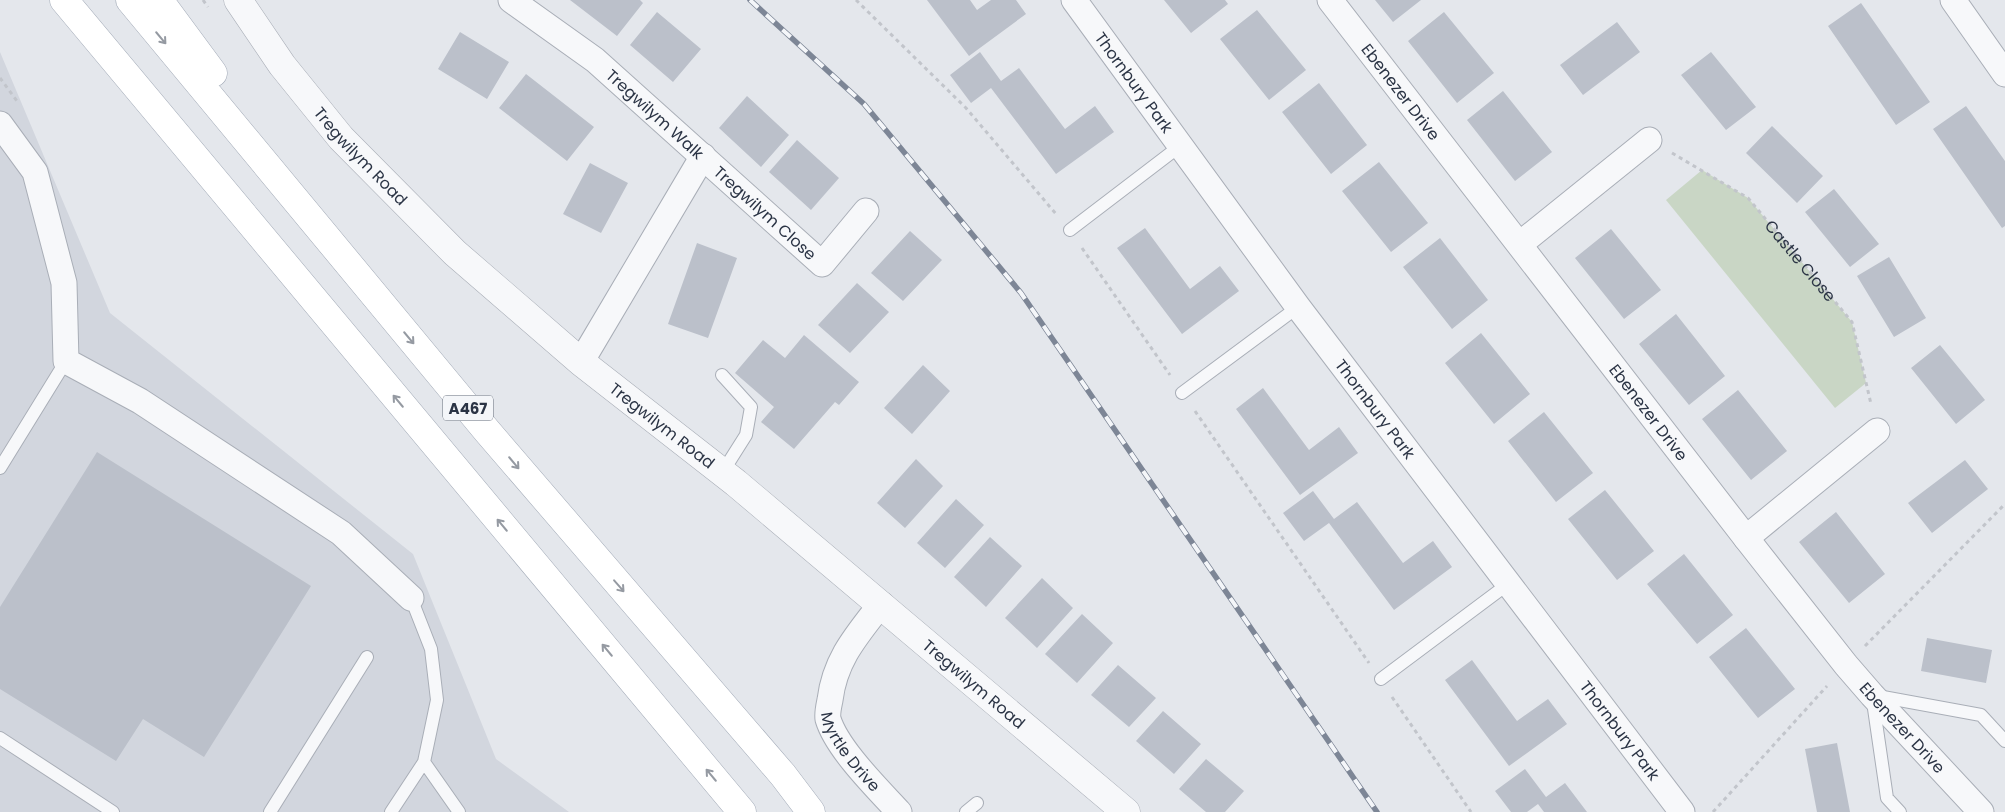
<svg xmlns="http://www.w3.org/2000/svg" width="2005" height="812" font-family="Poppins,sans-serif">
<rect width="100%" height="100%" fill="#e4e7ec"/>
<path fill="#d2d6de" d="M0 52 110 313 413 554 496 759 569 812H0Z"/>
<path fill="#c9d6c5" d="M1702 170 1748 198 1852 322 1866 383 1835 408 1666 200Z"/>
<path fill="#bbc0ca" d="M570 0H640L643 3 617 36Z
M927 0H970L977 10 991 0H1016L1026 14 969 56Z
M1164 0H1225L1228 4 1191 33Z
M1375 0H1421L1393 22Z
M1861 3 1930 102 1896 125 1828 26Z
M1257 10 1306 70 1269 100 1220 39Z
M657 12 701 49 673 82 630 45Z
M1444 12 1494 73 1457 103 1408 41Z
M1617 22 1640 52 1583 95 1560 65Z
M460 32 509 62 487 99 438 69Z
M980 52 1001 81 1019 68 1065 129 1095 106 1114 132 1056 174 991 88 971 103 950 75Z
M1711 52 1756 107 1726 130 1681 75Z
M526 74 594 127 567 161 499 108Z
M1319 83 1367 145 1331 174 1282 112Z
M1503 91 1552 152 1515 181 1467 120Z
M747 96 789 135 761 167 719 128Z
M1966 106 2005 161V226L2002 228 1933 129Z
M1772 126 1823 176 1797 203 1746 153Z
M797 140 839 178 811 210 769 172Z
M1379 162 1428 223 1391 252 1342 191Z
M590 163 628 183 601 233 563 214Z
M1834 189 1879 244 1850 267 1805 212Z
M1145 228 1190 289 1220 266 1239 291 1182 334 1117 248Z
M1611 229 1661 290 1624 319 1575 258Z
M910 231 942 260 903 301 871 273Z
M1440 238 1488 300 1452 329 1403 267Z
M697 243 737 258 708 338 668 324Z
M1889 257 1926 318 1894 337 1857 276Z
M857 283 889 312 850 353 818 325Z
M1676 314 1725 376 1689 405 1639 344Z
M1481 333 1530 394 1494 424 1445 363Z
M804 335 859 382 839 405 835 402 794 449 761 422 774 407 735 373 763 340 785 358Z
M1940 345 1985 400 1956 424 1911 368Z
M923 365 950 391 912 434 884 408Z
M1263 388 1309 450 1339 427 1358 453 1300 495 1236 409Z
M1738 390 1787 451 1751 480 1702 419Z
M1544 412 1593 473 1556 502 1508 441Z
M97 452 311 586 204 757 143 719 116 761 0 689V607Z
M916 459 943 486 905 528 877 503Z
M1965 460 1988 489 1932 533 1908 503Z
M1605 490 1654 551 1617 580 1568 519Z
M1313 491 1334 519 1357 502 1403 563 1433 541 1452 567 1394 610 1329 523 1304 541 1283 513Z
M956 499 984 525 945 568 917 543Z
M1836 512 1885 574 1849 603 1799 542Z
M990 537 1022 566 986 607 954 577Z
M1684 554 1733 615 1697 644 1647 584Z
M1042 578 1073 608 1037 648 1005 618Z
M1082 614 1113 643 1077 683 1045 654Z
M1746 628 1795 689 1758 718 1709 657Z
M1927 638 1992 650 1986 683 1921 671Z
M1472 660 1517 721 1548 699 1567 724 1509 766 1445 680Z
M1118 665 1156 698 1129 727 1091 695Z
M1163 711 1201 744 1174 774 1136 741Z
M1837 743 1850 812H1817L1805 749Z
M1206 759 1244 791 1225 812H1206L1179 789Z
M1525 769 1546 797 1565 783 1587 812H1544L1538 804 1527 812H1511L1495 791Z"/>
<g fill="none" stroke-linecap="round" stroke-linejoin="round">
<defs>
<path id="service" d="M1070 230 1180 146
M722 375 751 407 746 435 722 473
M1182 393 1298 307
M0 468 66 361
M1381 679 1508 584
M0 738 113 812
M424 762 459 812
M270 812 367 657
M391 812 424 762 437 700 431 649 411 598
M966 812 977 803
M1900 812 1887 798 1872 695 1981 715 2005 741"/>
<g id="minor">
<path id="s2" d="M511 0 595 60 822 264 866 211"/>
<path id="s3" d="M1074 0 1298 307 1682 812"/>
<path id="s4" d="M1330 0 1746 538 1846 665 1872 695 1981 812"/>
<path d="M1953 0 2005 74"/>
<path d="M0 124 35 172 64 283 66 361 140 401 341 533 411 598"/>
<path d="M1520 244 1649 140"/>
<path d="M581 362 703 156"/>
<path d="M1746 538 1877 431"/>
<path id="s5" d="M881 604C857 635 835 659 830 700 829 705 827 713 828 719 837 749 878 789 899 812"/>
</g>
<g id="tertiary">
<path id="s6" d="M238 0 282 65 341 138 455 253 581 362 736 483 1126 812"/>
</g>
<path id="primary" d="M64 0 742 812
M130 0 487 431 783 775 811 812
M159 0 213 73"/>
</defs>
<use href="#service" stroke="#a9aeb7" stroke-width="14"/>
<use href="#minor" stroke="#a9aeb7" stroke-width="27"/>
<use href="#tertiary" stroke="#a9aeb7" stroke-width="29"/>
<use href="#primary" stroke="#a3abb8" stroke-width="29"/>
<g stroke="#c2c5cb" stroke-width="3" stroke-dasharray="4 4" stroke-linecap="butt">
<path d="M203 0 208 7"/>
<path d="M856 0 966 108 1056 214"/>
<path d="M0 78 17 101"/>
<path id="s1" d="M1672 153 1748 198 1852 322 1871 404"/>
<path d="M1082 248 1170 375"/>
<path d="M1195 411 1369 663"/>
<path d="M1865 646 2005 504"/>
<path d="M1392 697 1471 812"/>
<path d="M1713 812 1827 686"/>
</g>
<use href="#service" stroke="#f7f8fa" stroke-width="12"/>
<use href="#minor" stroke="#f7f8fa" stroke-width="25"/>
<use href="#tertiary" stroke="#f7f8fa" stroke-width="28"/>
<use href="#primary" stroke="#fff" stroke-width="28"/>
<defs>
<path id="rail" d="M750 0 864 104 1021 293 1377 812"/>
</defs>
<use href="#rail" stroke="#7d8696" stroke-width="5.5"/>
<use href="#rail" stroke="#f4f6f9" stroke-width="4" stroke-dasharray="11" stroke-linecap="butt"/>
</g>
<defs><path id="oneway-shaft" d="M-6 0H5M1.5-3L5.5 0L1.5 3" fill="none" stroke-width="1.6" stroke-linecap="round" stroke-linejoin="round" transform="scale(1.25)"/></defs>
<g stroke="#959aa2">
<use href="#oneway-shaft" transform="translate(161 38) rotate(50)"/>
<use href="#oneway-shaft" transform="translate(409 338) rotate(50)"/>
<use href="#oneway-shaft" transform="translate(398 401) rotate(-130)"/>
<use href="#oneway-shaft" transform="translate(514 463) rotate(50)"/>
<use href="#oneway-shaft" transform="translate(502 525) rotate(-130)"/>
<use href="#oneway-shaft" transform="translate(619 586) rotate(49)"/>
<use href="#oneway-shaft" transform="translate(607 650) rotate(-130)"/>
<use href="#oneway-shaft" transform="translate(711 775) rotate(-130)"/>
</g>
<g text-anchor="middle" dominant-baseline="central" stroke-width="4" stroke-linejoin="round" paint-order="stroke">
<rect fill="#f4f6f9" stroke="#676e7b" stroke-width="1" x="443" y="395.5" width="50" height="25" rx="4"/>
<g font-size="15" font-weight="bold" fill="#2b3445">
<text x="468" y="408">A467</text>
</g>
<g font-size="16" fill="#2b3445" stroke="#f4f6f9">
<text stroke="none"><textPath href="#s3" startOffset="102">Thornbury Park</textPath></text>
<text stroke="none"><textPath href="#s4" startOffset="116">Ebenezer Drive</textPath></text>
<text stroke="none"><textPath href="#s2" startOffset="184">Tregwilym Walk</textPath></text>
<text stroke="none"><textPath href="#s6" startOffset="199">Tregwilym Road</textPath></text>
<text stroke="none"><textPath href="#s2" startOffset="332">Tregwilym Close</textPath></text>
<text stroke="none"><textPath href="#s1" startOffset="170">Castle Close</textPath></text>
<text stroke="none"><textPath href="#s3" startOffset="508">Thornbury Park</textPath></text>
<text stroke="none"><textPath href="#s4" startOffset="521">Ebenezer Drive</textPath></text>
<text stroke="none"><textPath href="#s6" startOffset="604">Tregwilym Road</textPath></text>
<text stroke="none"><textPath href="#s6" startOffset="1009">Tregwilym Road</textPath></text>
<text stroke="none"><textPath href="#s4" startOffset="926">Ebenezer Drive</textPath></text>
<text stroke="none"><textPath href="#s3" startOffset="912">Thornbury Park</textPath></text>
<text stroke="none"><textPath href="#s5" startOffset="169">Myrtle Drive</textPath></text>
</g>
</g>
</svg>
